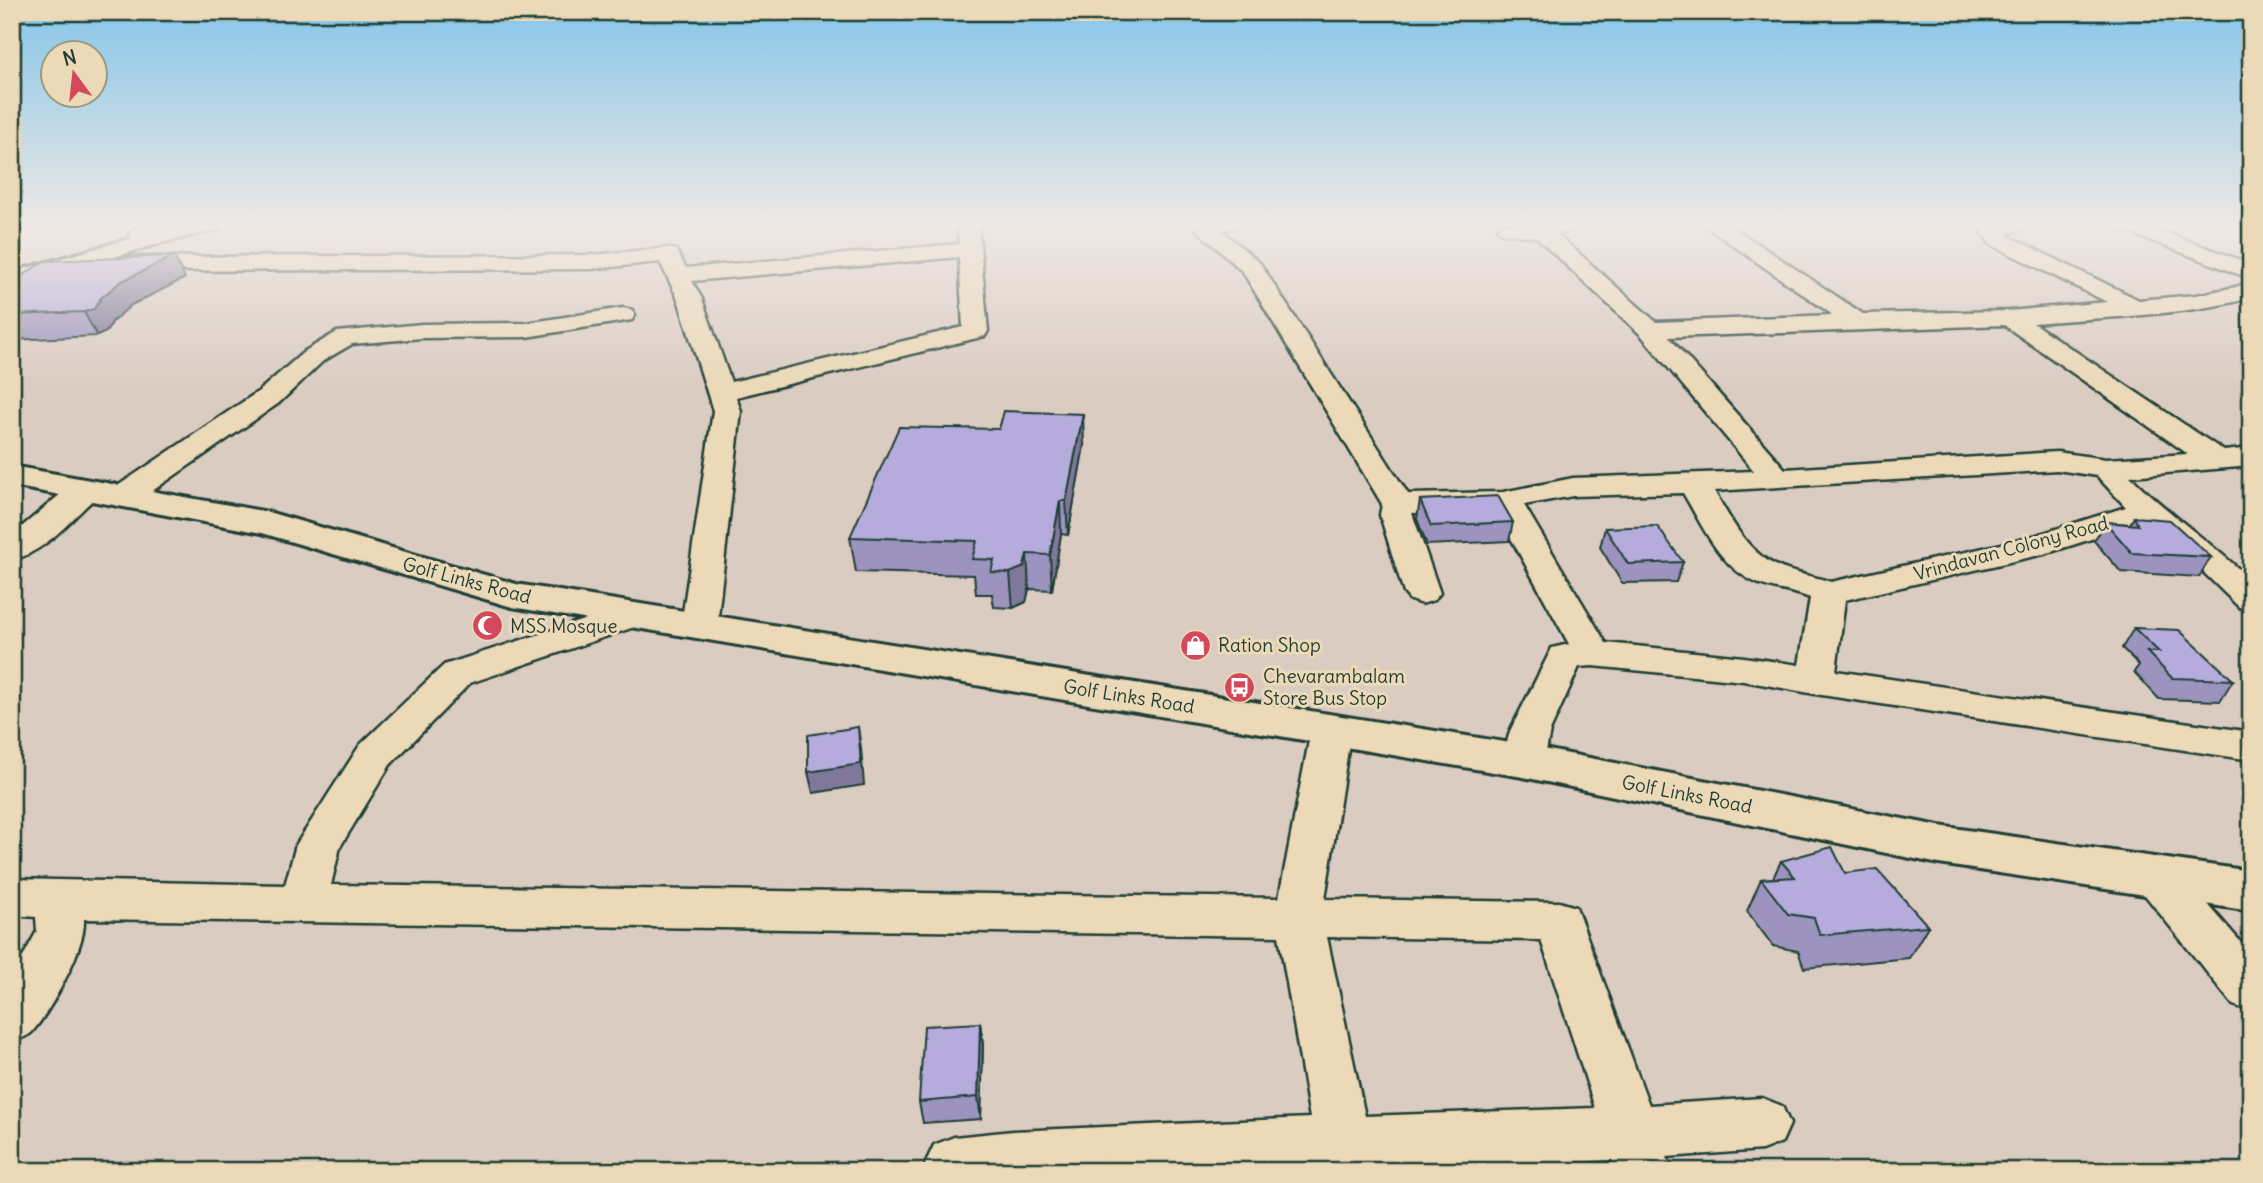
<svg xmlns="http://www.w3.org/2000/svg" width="2263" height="1183" font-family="Delius,sans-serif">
<rect width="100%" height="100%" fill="#dbccc2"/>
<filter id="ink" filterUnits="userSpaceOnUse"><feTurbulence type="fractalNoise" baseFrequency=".0143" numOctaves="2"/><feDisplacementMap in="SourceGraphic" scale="14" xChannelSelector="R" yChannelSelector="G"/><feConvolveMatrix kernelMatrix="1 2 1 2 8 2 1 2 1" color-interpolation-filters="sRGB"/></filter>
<g filter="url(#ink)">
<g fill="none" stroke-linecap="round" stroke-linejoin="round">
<defs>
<path id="minor" d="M958 224H978L988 331 985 336 736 397 741 411 717 626 712 634 699 637 686 634 681 626 713 411 678 299 660 262 591 269 130 271 122 269 119 264 122 259 130 257 591 255 668 248 676 250 686 268 959 244ZM959 257 963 327 731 382 702 299 692 281Z
M1203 224H1236L1233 228 1222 231 1260 263 1408 494 1503 492 1573 478 1754 471 1641 335 1536 237 1501 233 1497 229 1501 225 1585 224 1582 228 1557 234 1656 322 1833 315 1708 228 1705 224H1728L1863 314 2009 311 2107 302 1990 244 1982 232C1992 220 2013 224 2027 224L2024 228 2006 235 2139 300 2196 295 2236 287 2251 281V298C2180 316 2106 317 2033 323L2224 451 2251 448V466L2130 476C2168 514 2212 543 2251 580V611L2239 607 2192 561 2142 523 2044 554 1845 600 1836 671 2251 732V760L1815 694 1744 681 1593 666 1579 667 1550 731 1544 761 1538 771 1523 775 1508 771 1502 761 1510 731 1552 648 1569 644 1496 511 1412 513 1440 593 1434 600 1422 604 1410 600 1404 593 1380 515 1382 504 1243 272 1196 229ZM2004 325 2188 454 2106 459 2057 452 1785 469 1669 337ZM2057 470 2097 476 2126 507 2024 539 1831 582C1815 576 1790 573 1777 566 1745 550 1732 521 1714 491ZM1683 493C1703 526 1719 567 1757 583 1774 590 1793 591 1810 598L1799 665 1744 657 1606 643 1524 505 1573 496Z
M2115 224H2143L2251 264V279L2118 228Z
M623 308 632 310 635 315 632 320 526 337 422 338 352 344 323 361 279 403 135 503 124 505 113 503 108 496 113 489 259 391 305 351 337 332 422 324 526 323Z
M86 480 97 482 102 489 97 496C72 518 46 552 12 560V535L75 482Z
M633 604 646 607 651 615 646 623 470 683 390 765 340 847 331 885 1279 898 1311 730 1317 720 1331 716 1345 720 1351 730 1325 899 1559 902 1576 907 1649 1105 1762 1098 1782 1106 1790 1124 1782 1142 1762 1150 1667 1157 1673 1171H1615L1612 1160 1377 1171H928L925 1164 934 1145 954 1137 1013 1131 1310 1118 1279 936 84 919C86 947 51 1010 32 1032 27 1037 19 1039 12 1041V977L37 931 36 917 12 915V879L285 885 296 845 360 745 444 665ZM1327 937 1541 940 1595 1108 1365 1116Z
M2157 859 2173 864 2251 954V1011L2233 1005 2141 890 2134 877 2141 864Z"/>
<path id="secondary" d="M146 224H174C166 236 146 243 133 240L129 235 133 230Z
M12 466 268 512 516 584 1523 745 1939 826 2251 871V911L1939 864 1523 777 512 607 262 533 12 486Z"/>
<path id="primary" d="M182 224H222L219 229 164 242 12 288V272Z"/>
</defs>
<use href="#minor" stroke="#1f3d34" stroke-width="5"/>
<use href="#secondary" stroke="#1f3d34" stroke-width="6"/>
<use href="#primary" stroke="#1f3d34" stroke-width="6"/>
<use href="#minor" fill="#ebd9b7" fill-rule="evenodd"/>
<use href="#secondary" fill="#ebd9b7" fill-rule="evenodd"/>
<use href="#primary" fill="#ebd9b7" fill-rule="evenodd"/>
</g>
<path fill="#9c94be" stroke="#1f3d34" stroke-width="2" d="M185 278 131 305 113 321 106 332 97 336 12 340V283Z
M1084 445 1068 535 1061 534 1052 590 1029 589 1026 602 1013 608 994 607 992 594H976L974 575 856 572 850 537Z
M1420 500 1513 522 1509 541 1427 545 1417 519Z
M2134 517 2211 557 2199 577 2121 572 2094 541 2105 522 2130 524Z
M1605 528 1683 562 1676 582 1622 583 1600 547Z
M2134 628 2233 680 2220 701 2159 699 2134 672 2139 665 2122 648Z
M1781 861 1845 873 1928 926 1909 958 1804 968 1798 951 1773 946 1747 911 1761 879 1773 878Z
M980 1023 983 1044 981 1119 923 1123 919 1102Z"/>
<path fill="#7f789b" stroke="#1f3d34" stroke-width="2" d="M174 256 185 278 131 305 113 321 106 332 97 336 84 312 120 282Z
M1083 414 1084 445 1068 535 1066 501Z
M1060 501 1061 534 1052 590 1050 555Z
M1027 554 1029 589 1026 602 1013 608 1010 573Z
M858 727 861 748 864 785 813 793 808 772Z
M980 1023 983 1044 981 1119 978 1097Z"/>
<path fill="#b5acdd" stroke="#1f3d34" stroke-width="2" d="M174 256 120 282 101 298 94 309 84 312 12 315V283L44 261Z
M1004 411 1083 414 1066 501H1060L1050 555 1027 554 1024 567 1010 573 991 572 994 560 972 559 977 541 850 537 899 427 999 429Z
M1498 496 1513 522 1431 526 1420 500Z
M2134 517 2170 520 2211 557 2132 553 2105 522 2138 525Z
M1657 526 1683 562 1628 564 1605 528Z
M2134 628 2179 630 2233 680 2172 678 2147 652H2159Z
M858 727 861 764 808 772V735Z
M1832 847 1845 873 1877 869 1928 926 1820 935 1814 918 1788 914 1761 879 1795 877 1781 861Z
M980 1023 978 1097 919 1102 924 1026Z"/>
</g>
<linearGradient id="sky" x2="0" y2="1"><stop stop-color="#85c6ea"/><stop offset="0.58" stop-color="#efe8e4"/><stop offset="1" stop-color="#efe8e4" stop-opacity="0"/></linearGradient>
<rect width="2263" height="389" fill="url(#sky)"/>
<defs>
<symbol id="mosque-disc" viewBox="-11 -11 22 22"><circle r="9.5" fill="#d1495b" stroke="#ebd9b7"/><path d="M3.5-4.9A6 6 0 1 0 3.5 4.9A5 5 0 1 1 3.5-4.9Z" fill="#fff"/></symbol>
<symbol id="shop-disc" viewBox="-11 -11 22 22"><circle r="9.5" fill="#d1495b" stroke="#ebd9b7"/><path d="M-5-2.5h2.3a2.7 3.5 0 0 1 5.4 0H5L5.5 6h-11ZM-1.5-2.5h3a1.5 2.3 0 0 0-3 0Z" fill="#fff"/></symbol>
<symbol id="bus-disc" viewBox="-11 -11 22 22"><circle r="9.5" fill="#d1495b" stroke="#ebd9b7"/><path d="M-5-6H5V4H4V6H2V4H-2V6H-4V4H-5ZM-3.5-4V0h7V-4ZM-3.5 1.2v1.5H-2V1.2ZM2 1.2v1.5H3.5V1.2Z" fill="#fff"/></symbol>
</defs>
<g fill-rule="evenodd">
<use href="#mosque-disc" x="470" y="608" width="35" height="35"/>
<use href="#shop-disc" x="1178" y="628" width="35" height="35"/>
<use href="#bus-disc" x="1222" y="670" width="35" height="35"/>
</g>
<g text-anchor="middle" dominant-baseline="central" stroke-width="6" stroke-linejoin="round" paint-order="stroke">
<g font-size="19" fill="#1f3d34" stroke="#ebd9b7">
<text transform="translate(2011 548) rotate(-15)">Vrindavan Colony Road</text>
<text transform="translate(467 580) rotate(15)">Golf Links Road</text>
<text transform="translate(1129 696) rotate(9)">Golf Links Road</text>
<text transform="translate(1687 794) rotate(11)">Golf Links Road</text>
</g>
<g font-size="19" fill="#1f3d34" stroke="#ebd9b7" text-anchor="start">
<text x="510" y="626">MSS Mosque</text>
<text x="1218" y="645">Ration Shop</text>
<text x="1263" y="676">Chevarambalam<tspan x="1263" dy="22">Store Bus Stop</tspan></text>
</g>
</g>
<rect width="2263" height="1183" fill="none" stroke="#ebd9b7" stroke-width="42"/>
<rect x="21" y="21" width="2221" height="1141" fill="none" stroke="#1f3d34" stroke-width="2.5" filter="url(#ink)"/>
<g transform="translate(74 74) rotate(345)"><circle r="33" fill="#ebd9b7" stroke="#999b83" stroke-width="2"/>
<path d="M0-5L12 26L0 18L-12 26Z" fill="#d1495b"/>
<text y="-10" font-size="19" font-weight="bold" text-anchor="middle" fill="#1f3d34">N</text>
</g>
</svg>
